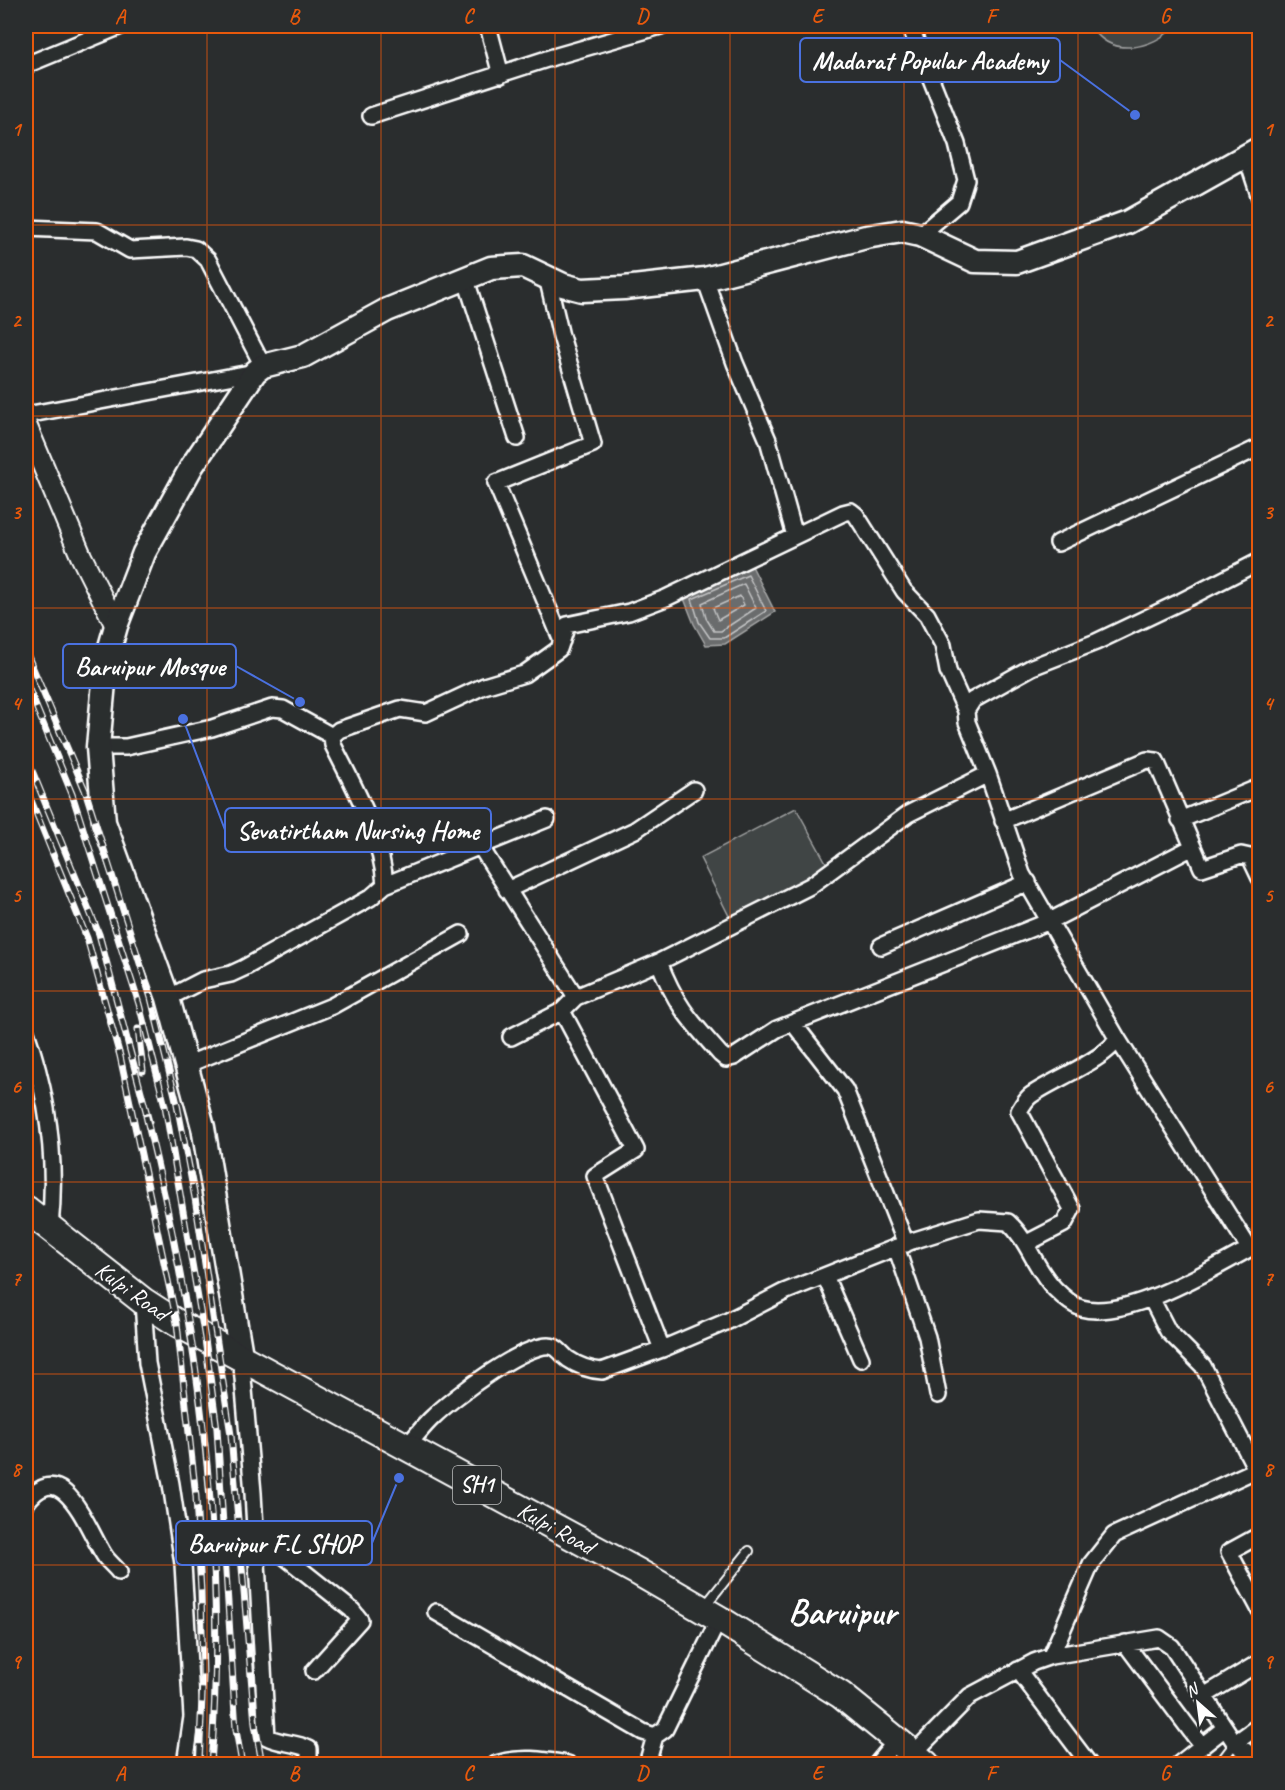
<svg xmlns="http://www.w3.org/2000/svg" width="1285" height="1790" font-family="Caveat,sans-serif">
<rect width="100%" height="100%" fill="#2a2d2e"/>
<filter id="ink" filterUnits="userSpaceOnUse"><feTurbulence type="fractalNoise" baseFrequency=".0167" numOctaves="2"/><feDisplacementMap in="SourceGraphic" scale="12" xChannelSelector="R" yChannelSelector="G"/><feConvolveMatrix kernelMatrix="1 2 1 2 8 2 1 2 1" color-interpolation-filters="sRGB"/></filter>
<g filter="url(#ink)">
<path fill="#414445" stroke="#a0a2a2" stroke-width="1.5" d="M1091 26H1175C1152 50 1110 58 1091 26Z
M796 808 829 868 731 920 700 858Z"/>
<path fill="#6a6c6d" stroke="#a6a7a7" stroke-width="1.5" d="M752 566 775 612 725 644 706 645 694 624 683 596Z"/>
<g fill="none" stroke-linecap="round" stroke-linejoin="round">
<path stroke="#c3c4c5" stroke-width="1.5" d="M748 575 766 611 724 638H710L699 622 692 599Z
M744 584 756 608 721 631H714L706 618 702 603Z
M740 596 744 605 718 620 713 608Z"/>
<defs>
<path id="service" d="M704 1607 749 1551
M1219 1764 1235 1743"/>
<path id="minor" d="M488 26 501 75
M910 26 957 144 966 180 959 202 920 235
M26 65 121 26
M371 116 553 57 661 26
M1246 155 1260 198
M26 228 97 231 130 250 186 247 196 249 208 260 263 366
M465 277 517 438
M547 277 561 336 593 444 496 483 562 641
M705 279 735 363 768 440 795 536
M26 415 255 372
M1058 543 1260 447
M98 747H126L212 728 272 708 283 709 332 736
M988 774 1022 874 1117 1038C1111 1057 1048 1082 1030 1096 1026 1099 1022 1106 1019 1111L1072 1209 1064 1224 1027 1243
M1180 820 1260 787
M1003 821 1147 760 1156 761 1202 868 1241 855 1250 857 1260 878
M480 846 576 997
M385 885 547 819
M507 890 635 830 694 790
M881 946 1028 882
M659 962C676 1006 690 1020 720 1054L726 1059 734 1057 777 1029 1050 921 1191 848
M168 998 203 980 231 974 244 968 370 898 385 885C382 835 355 789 333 745L332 736 339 730 400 709 426 713 484 686 524 674 559 649 567 625 629 612 666 598 843 513 851 511 856 515 904 591 927 615 943 645 948 671 966 711
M562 1011 636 1150 595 1176 662 1349
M793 1023 845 1090 906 1244
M26 1032C48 1095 57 1161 50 1227
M511 1037 562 1011 576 997 659 962 810 886 908 814 988 774 967 722 966 711 973 700 1032 667 1096 642 1180 602 1260 561
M1117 1038 1249 1248
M186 1065 332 1006 461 934
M896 1247 927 1337 938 1395
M825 1276 861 1359
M1151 1298 1168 1331 1203 1366 1260 1477
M143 1301 147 1363 171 1484 183 1564 192 1717 185 1764
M241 1355 253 1493 267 1737C281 1744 295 1742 309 1749V1764
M405 1448C415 1438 423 1426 433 1417 450 1400 531 1337 554 1347 559 1349 563 1355 568 1359 578 1366 589 1370 602 1371L662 1349 728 1321 784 1292 912 1241 979 1220 1008 1222C1029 1241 1035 1269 1055 1289 1062 1296 1072 1305 1081 1308 1129 1321 1217 1266 1260 1243
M26 1503C64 1451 89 1535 106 1558 110 1563 115 1567 119 1572
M255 1533 352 1610 360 1620 314 1671
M1260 1535 1229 1552 1260 1610
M436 1612 643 1732 655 1736 665 1729 719 1619
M1125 1643 1202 1746
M1051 1656 1091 1564 1114 1535 1260 1468
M1018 1670 1089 1764
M1204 1696 1260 1662
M1235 1743 1260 1725
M913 1754 970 1696 1034 1662 1051 1656 1159 1638 1172 1647 1235 1743 1260 1762
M496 1764C520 1756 544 1760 568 1764
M647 1764 655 1736
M877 1764 897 1740
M1179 1764 1225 1728"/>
<path id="tertiary" d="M26 425 81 556 116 626"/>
<path id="secondary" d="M241 1355 203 1127 168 998 104 822 98 747 106 661 116 626 144 553 192 466 255 372 263 366 303 356 387 310 491 268 523 266 563 285 582 290 624 288 705 279 866 237 902 231 920 235 975 261 1017 262 1128 222 1260 148"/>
<path id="primary" d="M26 1209 143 1301 177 1323 638 1572 719 1619 841 1695 926 1764"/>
</defs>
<use href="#service" stroke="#fff" stroke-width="12"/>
<use href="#minor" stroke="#fff" stroke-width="20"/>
<use href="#tertiary" stroke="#fff" stroke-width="24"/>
<use href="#secondary" stroke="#fff" stroke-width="27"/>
<use href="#primary" stroke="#fff" stroke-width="30"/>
<use href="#service" stroke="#2a2d2e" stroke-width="8"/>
<use href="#minor" stroke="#2a2d2e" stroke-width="15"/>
<use href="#tertiary" stroke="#2a2d2e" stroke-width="20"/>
<use href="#secondary" stroke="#2a2d2e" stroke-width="22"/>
<use href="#primary" stroke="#2a2d2e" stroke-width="26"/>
<defs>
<path id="rail" d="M26 652 85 790 151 998 177 1104 195 1198 231 1435 255 1724 262 1764
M26 682 72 794 139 1004 165 1106 205 1339 217 1429 236 1730 242 1764
M26 756 99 934 149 1122
M26 788 87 938 120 1056 177 1323 196 1497 201 1591 203 1675 199 1764
M138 1029 143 1071
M146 1116C198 1327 228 1547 211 1764"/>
</defs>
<use href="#rail" stroke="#fff" stroke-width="7"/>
<use href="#rail" stroke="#2a2d2e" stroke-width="4.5" stroke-dasharray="14" stroke-linecap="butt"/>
</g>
</g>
<path fill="none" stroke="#e8590c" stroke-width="1.5" stroke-opacity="0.55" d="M207 26V1764M381 26V1764M555 26V1764M730 26V1764M904 26V1764M1078 26V1764M26 225H1260M26 416H1260M26 608H1260M26 799H1260M26 991H1260M26 1182H1260M26 1374H1260M26 1565H1260"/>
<g text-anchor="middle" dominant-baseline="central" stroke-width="4.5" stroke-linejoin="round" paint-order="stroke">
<rect fill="#2a2d2e" stroke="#bfc0c0" stroke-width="1.5" x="453" y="1466" width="48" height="38" rx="4.5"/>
<g font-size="22" font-weight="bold" fill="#fff">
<text x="477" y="1485">SH1</text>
</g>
<g font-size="24" fill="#fff" stroke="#2a2d2e">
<text transform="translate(132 1291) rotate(36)">Kulpi Road</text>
<text transform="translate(556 1528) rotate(29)">Kulpi Road</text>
</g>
<g font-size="36" font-weight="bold" fill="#fff" stroke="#2a2d2e">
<text x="842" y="1612">Baruipur</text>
</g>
</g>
<path fill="none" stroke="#4a71e0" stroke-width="2" d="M1135 115L1060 60M300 702L236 666M183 719L225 830M399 1478L372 1543"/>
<g fill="#4a71e0" stroke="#2a2d2e" stroke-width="2">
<circle cx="1135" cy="115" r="6"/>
<circle cx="300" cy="702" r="6"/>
<circle cx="183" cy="719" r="6"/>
<circle cx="399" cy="1478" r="6"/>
</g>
<g fill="#2a2d2e" stroke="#4a71e0" stroke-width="2">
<rect x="800" y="38" width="260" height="44" rx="6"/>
<rect x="63" y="644" width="173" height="44" rx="6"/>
<rect x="225" y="808" width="266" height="44" rx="6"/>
<rect x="176" y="1521" width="196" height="44" rx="6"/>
</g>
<g font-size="26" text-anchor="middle" font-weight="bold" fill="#fff">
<text x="930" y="69">Madarat Popular Academy</text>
<text x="150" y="675">Baruipur Mosque</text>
<text x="358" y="839">Sevatirtham Nursing Home</text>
<text x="274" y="1552">Baruipur F.L SHOP</text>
</g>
<rect width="1285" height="1790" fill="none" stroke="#2a2d2e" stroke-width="66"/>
<g transform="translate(1198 1703) rotate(332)" stroke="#2a2d2e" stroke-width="4.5" paint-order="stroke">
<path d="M0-4.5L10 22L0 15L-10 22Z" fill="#ffffff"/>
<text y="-9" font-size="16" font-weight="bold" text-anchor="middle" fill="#ffffff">N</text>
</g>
<rect x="33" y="33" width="1219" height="1724" fill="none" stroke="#e8590c" stroke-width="2"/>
<g font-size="20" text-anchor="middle" font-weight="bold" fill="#e8590c">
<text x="120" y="23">A</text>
<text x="294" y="23">B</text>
<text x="468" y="23">C</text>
<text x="642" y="23">D</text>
<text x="817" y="23">E</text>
<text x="991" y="23">F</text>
<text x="1165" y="23">G</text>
<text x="16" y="136">1</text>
<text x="1268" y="136">1</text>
<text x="16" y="327">2</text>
<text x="1268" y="327">2</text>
<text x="16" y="519">3</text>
<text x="1268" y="519">3</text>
<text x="16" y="710">4</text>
<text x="1268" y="710">4</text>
<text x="16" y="902">5</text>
<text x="1268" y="902">5</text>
<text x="16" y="1093">6</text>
<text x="1268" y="1093">6</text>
<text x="16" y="1285">7</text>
<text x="1268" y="1285">7</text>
<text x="16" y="1476">8</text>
<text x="1268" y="1476">8</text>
<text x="16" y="1668">9</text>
<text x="1268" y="1668">9</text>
<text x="120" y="1780">A</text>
<text x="294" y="1780">B</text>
<text x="468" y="1780">C</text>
<text x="642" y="1780">D</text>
<text x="817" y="1780">E</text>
<text x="991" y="1780">F</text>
<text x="1165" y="1780">G</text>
</g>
</svg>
